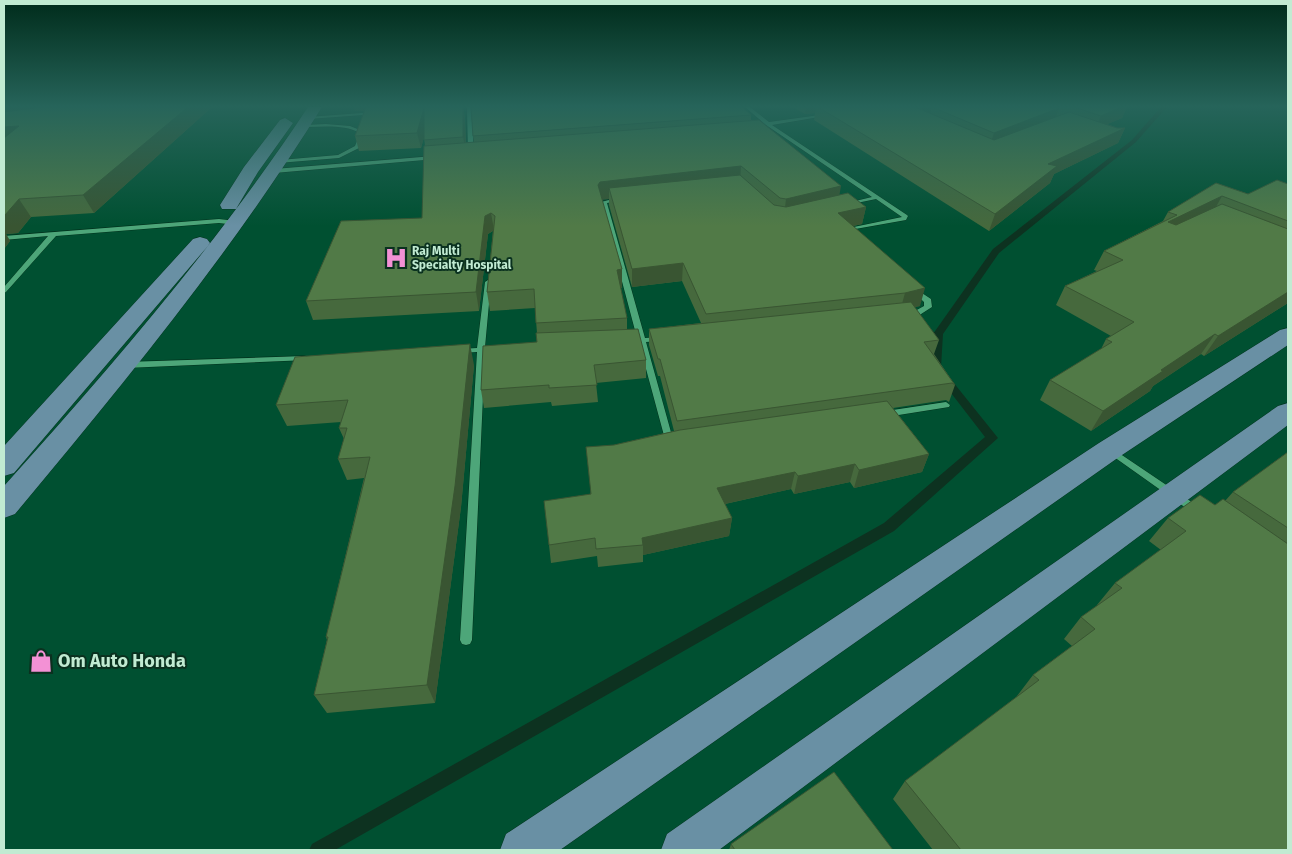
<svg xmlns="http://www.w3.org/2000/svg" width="1292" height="854" font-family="'Fira Sans',sans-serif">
<rect width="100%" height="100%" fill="#005031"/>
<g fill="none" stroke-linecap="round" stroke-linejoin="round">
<path fill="#0d3220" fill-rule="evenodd" d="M1161 107H1167L1136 142 999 253 943 334 941 367 998 438 894 531 335 850H309L312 844 884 523 985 437 931 367 933 334 993 249 1132 140Z"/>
<defs>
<path id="minor" d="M467 107H471L474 154 471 156 468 154Z
M745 107H750L769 122 827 114V116H825L772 125 907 215 908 216 906 220 844 231V229L902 217 876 199 847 205V203L872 197 766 125Z
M375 112H377V114L308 119 306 118 308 117Z
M326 124 350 126 365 132 359 148 339 158 278 163 277 162 280 160 338 155 355 146 360 133C344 124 323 127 304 127L302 126 304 125Z
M434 156 436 157V159L274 173 271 171 274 169Z
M621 197 624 199 623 200 607 203 645 338 660 337 664 339 660 341 646 342 674 443 670 446 666 443 639 343H630L626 341 630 339 637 338 601 202Z
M219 219 236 221 239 223 236 225 219 223 56 236 6 292 4 293V287L48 236 4 240V236Z
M488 280 491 282 485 347H495L499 349 495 351 485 352 472 640 470 644 466 645 462 644 460 640 477 352 460 353 456 351 460 349 477 348 485 282Z
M913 287 931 299 932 307 918 316 903 317V313L913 312 924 306V302L910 289Z
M305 356 309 358 308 360 126 368 122 365 126 362Z
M946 402 950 405 949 407 886 417 882 414 886 411Z
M1110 447 1199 507 1201 510 1199 513 1196 514 1193 513 1107 452 1105 450Z"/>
<path id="major" d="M308 107H322C232 252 124 383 15 514L4 518V486C113 365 218 243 308 107Z
M285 118 293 123 258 172 236 209H222L220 205 244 167 280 120Z
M200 237 207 239 210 243 207 247 14 473 4 476V446L193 239Z
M1288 328V345L1119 457 560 850H500L506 834 1099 443 1280 330Z
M1288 403V425L719 850H661L667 834 1278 406Z"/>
</defs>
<use href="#minor" stroke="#00331d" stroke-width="1"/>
<use href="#major" stroke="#00331d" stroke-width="1"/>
<use href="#minor" fill="#4da679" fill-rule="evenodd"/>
<use href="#major" fill="#6990a4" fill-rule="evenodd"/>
</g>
<path fill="#46693d" d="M4 107H212L94 213 31 217 18 233 6 234 10 241 4 249Z
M354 107H463L465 118 466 143 474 142 473 136 751 115V120L839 195 866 207 862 224 853 226 920 306 914 307 939 340 934 354 955 385 949 402 946 400 893 408 929 454 922 472 854 488 850 482 794 494 791 489 725 504 732 518 729 536 643 555V562L598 567 597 556 551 563 549 545 590 494 614 445 674 431 660 376H658L649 345V329L701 323 682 281 632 287 609 205V199H602L622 288H620L627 318V330L646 360V378L596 383 598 402 552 406 551 402 484 408 481 390 537 342V333L535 308 490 311 487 292 493 231 488 234 479 311 313 320 306 301 422 218 425 146 424 137 421 148 359 151 355 136 365 111H355Z
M793 107H1127L1122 118 1107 124 1117 128H1125L1118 143 1054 174 1050 183 989 231 814 120 815 113 805 114Z
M1216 183 1248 194 1288 184V303L1204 356 1201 354 1153 386 1150 391 1091 431 1040 400 1050 380 1101 349 1106 339 1111 336 1056 305 1065 286 1097 271 1094 270 1104 251 1163 221 1168 212Z
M474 365 461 507 435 703 327 713 314 695 327 640 326 637 364 478 347 480 338 459 344 439 339 428 341 422 287 426 276 405Z
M1288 452V850H933L893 799 905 781 1017 697V696L1033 675 1072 646 1064 639 1081 617 1097 606V605L1115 583 1161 550 1149 541 1168 518 1215 505 1225 501 1233 492Z
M731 844 893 850H729Z"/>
<path fill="#395532" d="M4 107H128L4 125Z
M188 107H212L94 213 83 195Z
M354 107H412L355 111Z
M463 107 465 118 466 152 463 137Z
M806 107H816L815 113 805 114Z
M922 107H954H932L930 114 919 118Z
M1121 107H1127L1122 118 1094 130 1101 116Z
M424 108 428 123 421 148 417 133Z
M1059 108 1054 123 989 148 994 133Z
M19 126 4 145V127Z
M1125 128 1118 143 1054 174 1050 183 989 231 995 214 1048 164Z
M741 166 740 183 609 188V199L601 200 598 185 600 182Z
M841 186 838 203 784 216 786 199Z
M1222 196 1212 214 1158 240 1168 222Z
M19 199 31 217 18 233 6 234 10 241 4 249V215Z
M866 207 862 224 835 230 838 213Z
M491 213 494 230 488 234 479 311 476 292 485 216Z
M683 263 682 281 632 287V269Z
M622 269V288H617V270Z
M925 288 920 306 900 311 905 293Z
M1288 292V303L1204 356 1218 336Z
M1215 334 1201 354 1153 386 1150 391 1091 431 1103 411 1161 370Z
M470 344 474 365 461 507 435 703 427 685Z
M929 454 922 472 854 488 859 470Z
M855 464 850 482 794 494 798 476Z
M795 472 791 489 716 506 717 488Z
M732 518 729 536 643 555V545L642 538Z"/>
<path fill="#517a47" stroke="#395532" d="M42 107H188L83 195 19 199 5 215H4V138L19 126 4 127V112Z
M366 107H463V137L424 140V108L417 133 355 136Z
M471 107H742L751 115 473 136Z
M818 107H915L994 140 1069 112 1117 128H1125L1048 164 1057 166 995 214Z
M932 107H1055L1059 108 994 133Z
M1074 107H1121L1101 116Z
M759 120 841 186 786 199 780 198 741 166 600 182 598 185 622 269 617 270 627 318 536 323 534 289 487 292 495 216 491 213 485 216 476 292 306 301 341 221 422 218 424 146Z
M740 175 774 205 786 207 848 193 866 207 838 213 925 288 905 293 706 314 683 263 632 269 609 188Z
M1277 180 1288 184V221L1222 196 1168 222 1176 225 1222 204 1288 229V292L1218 336 1215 334 1161 370 1163 371 1103 411 1050 380 1112 342 1106 339 1134 322 1065 286 1123 260 1104 251 1177 215 1168 212 1216 183 1248 194Z
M911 302 939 340 924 342 955 385 952 383 677 421 660 359H658L649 329Z
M638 329 646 360 594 365 597 385 549 388V385L481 390 483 346 537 342 536 333Z
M470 344 455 486 427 685 314 695 328 637H326L370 457 338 459 347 428H339L348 400 276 405 295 357Z
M887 401 929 454 859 470 855 464 798 476 795 472 717 488 732 518 642 538 643 545 596 549 595 538 549 545 544 501 591 494 586 447 614 445 680 430Z
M1288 452V528L1233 492Z
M1200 495 1215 505 1223 499 1288 544V850H961L905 781 1039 680 1033 675 1095 629 1081 617 1122 588 1115 583 1186 531 1168 518Z
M834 772 893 850H735L731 844Z"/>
<linearGradient id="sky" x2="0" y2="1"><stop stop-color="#002c1b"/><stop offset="0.47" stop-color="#26645a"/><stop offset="1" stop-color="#26645a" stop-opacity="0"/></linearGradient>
<rect width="1292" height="226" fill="url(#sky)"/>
<defs>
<symbol id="hospital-bare" viewBox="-9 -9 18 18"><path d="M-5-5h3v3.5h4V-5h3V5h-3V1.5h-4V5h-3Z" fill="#f391d5" stroke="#0a311f" stroke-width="2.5" paint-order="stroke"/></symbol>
<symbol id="shop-bare" viewBox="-9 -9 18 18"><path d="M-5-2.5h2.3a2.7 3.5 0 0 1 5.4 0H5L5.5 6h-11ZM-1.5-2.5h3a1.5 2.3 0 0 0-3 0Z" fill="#f391d5" stroke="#0a311f" stroke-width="2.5" paint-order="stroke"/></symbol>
</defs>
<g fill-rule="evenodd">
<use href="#hospital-bare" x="380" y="242" width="32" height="32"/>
<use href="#shop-bare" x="25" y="645" width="32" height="32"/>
</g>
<g text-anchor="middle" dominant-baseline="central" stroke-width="4" stroke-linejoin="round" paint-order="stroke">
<g font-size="12" font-weight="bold" fill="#c1ebd2" stroke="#0a311f" text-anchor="start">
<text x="412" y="251">Raj Multi<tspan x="412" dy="14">Specialty Hospital</tspan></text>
</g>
<g font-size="18" font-weight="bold" fill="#c1ebd2" stroke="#0a311f" text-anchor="start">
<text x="58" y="661">Om Auto Honda</text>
</g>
</g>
<rect width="1292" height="854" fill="none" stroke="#c1ebd2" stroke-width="10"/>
</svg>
